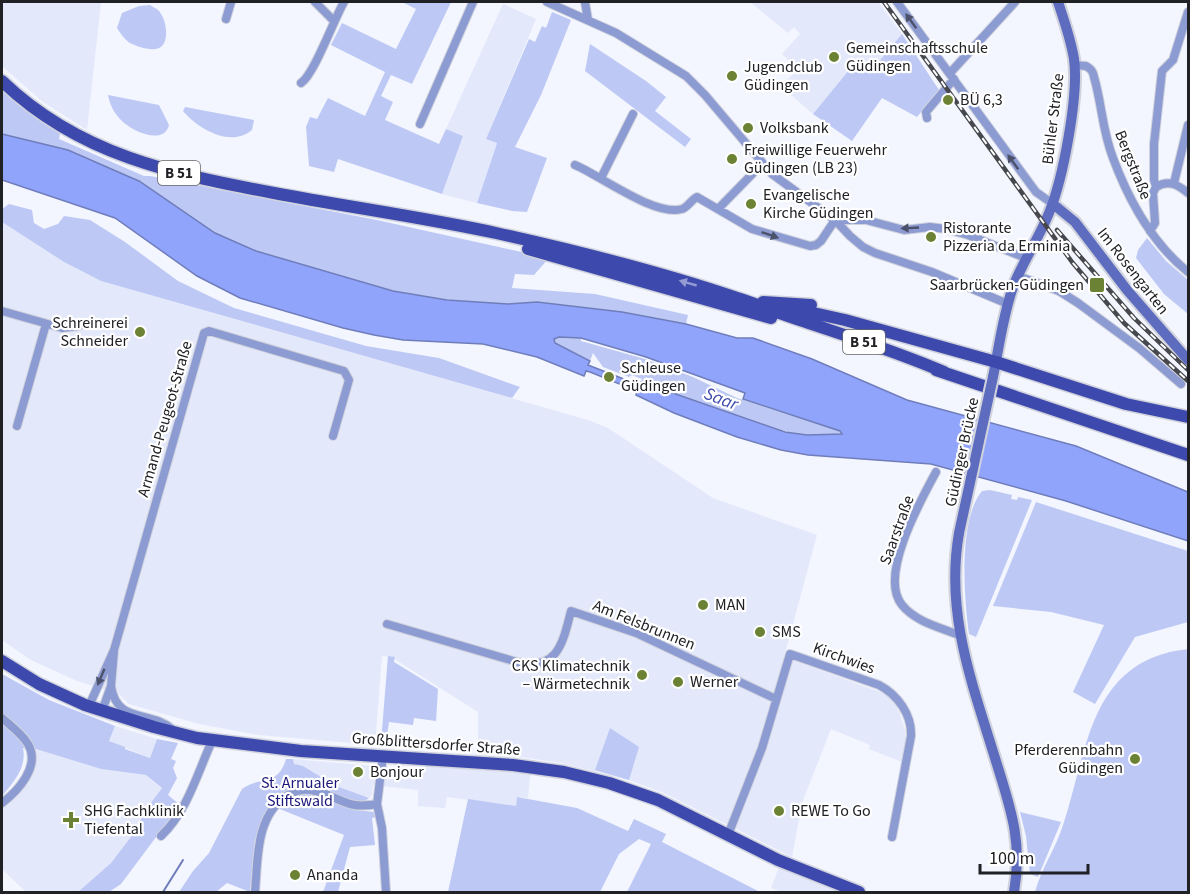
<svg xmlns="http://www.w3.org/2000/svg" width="1190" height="894" font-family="'Source Sans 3',sans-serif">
<rect width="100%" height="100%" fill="#f3f5ff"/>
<path fill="#e3e8fb" d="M2 2H101L87 130 43 102 2 66Z
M750 2H878L902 34 871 71 857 60 813 114 781 86 798 69 782 54 800 34 794 27 788 33Z
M503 4 536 19 486 139 497 142 477 203 442 194 463 136 446 129Z
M2 222 64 262 101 281 588 420 608 428 713 498 817 535 784 657 888 695 898 708 907 736 902 762 869 749 870 745 831 729 802 803 792 857 664 793 629 780 562 763 514 756 478 753V712L396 660 395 657 382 656 375 745 259 735 199 724 129 704 119 694 77 681 31 660 2 640Z
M115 726 157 739 150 758 109 741Z
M36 749 101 769 146 775 162 789 142 815 140 825 111 863 78 892H26L2 869V809L16 798 30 780 35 767Z
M293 759 419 770 421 759 534 768 530 776 528 798 517 797 516 806 447 797 445 808 418 806V790L373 785 372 795 369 798 364 797 336 786 303 766 294 765Z
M781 862 849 892H782L771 888Z"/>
<path fill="#bdc9f4" d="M402 2H451L412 84 391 75 381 96 393 102 385 120 439 144 446 129 463 136 442 194 338 159 334 172 309 166 306 127 310 117 317 119 328 98 365 116 385 72 331 45 342 23 396 49 416 9Z
M150 5C154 8 159 9 161 14 166 21 169 39 162 46 155 53 138 47 130 43 124 39 121 34 117 28L122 13 139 6Z
M552 12 571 20 541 95 515 147 547 158 527 212 512 211 477 203 497 143 486 139 529 39 535 42 542 26 546 28Z
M902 34 939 90 917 117 882 98 852 141 813 114 858 59 871 71Z
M590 44 646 81 666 97 655 111 691 139 685 147 585 71Z
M2 90 60 134 59 139 144 176H150L377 220 549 258 534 275 515 274 512 288 595 294 688 315 686 324 622 312 537 302 508 304 447 300 393 291 256 251 231 242 205 227 139 181 68 150 2 134Z
M108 95 159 105 169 125C164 146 131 131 121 120 114 113 110 105 108 95Z
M185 107 254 120 252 130C231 148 198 129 183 111Z
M9 204 32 210 34 223 44 229 58 224 64 216 90 220 125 242 178 281 234 308 366 346 439 358 520 387 512 398 101 281 64 262 2 222V209Z
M1147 238 1166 261 1188 280V314L1164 294 1136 258 1138 250Z
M556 337 581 338V341L645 359 693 377 737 398 840 431 842 434C800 448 685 397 641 382L642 379 632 375 629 377 603 367 593 353 590 361 555 343 554 339Z
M990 490 1012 495 1011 499 1017 500 1018 497 1032 500 976 637 969 634C964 598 958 520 982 491Z
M1036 502 1188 551V622L1135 637 1095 704 1073 692 1104 625 1051 612 993 606Z
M1188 649V892H1035C1041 869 1056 848 1063 825 1088 750 1089 660 1188 649Z
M388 656 395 657 394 662 438 689 436 721 414 718 413 725 389 722 386 742H381Z
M2 674 49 700 115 726 109 741 125 747V749L150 758 157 739 178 743 171 759 176 761 173 768 177 778 168 795 180 805 121 884 109 892H78L111 863 140 825 142 815 162 788 146 775 101 769 36 749 23 748C27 767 14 782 2 796Z
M610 728 639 747 629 780 595 770Z
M286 759H293L294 764 303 766 336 786 369 798 365 801H356L355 810 375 812 377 817 372 818 375 845 350 847 338 892H323L344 835 270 805 255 840 250 892 227 883 216 892H179L193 871 209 853 242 789C259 776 278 787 286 759Z
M517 797 577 808 628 831 634 819 666 834 662 842 760 892H627L651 844 639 839 619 854 600 892H448L468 799 516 806Z
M1020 812 1061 822 1038 877 1030 874 1026 836Z"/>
<path fill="#91a4fb" stroke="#6f7dbb" stroke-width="1.5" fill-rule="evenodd" d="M2 134 68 150 125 175 139 181 215 233 256 251 393 291 447 300 508 304 537 302 622 312 686 324 737 338H753L812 359 907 400 1076 446 1188 492V541L1066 501 931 464 808 455 781 450 737 437 674 413 636 395 637 391 590 372 586 371 584 376 537 357 483 344 403 340 374 335 343 328 240 298 197 276 115 218 2 180ZM559 337 581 338 646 357 745 393 743 399 840 431 842 434 807 435 785 432 641 382 639 385 588 365 590 361 555 343 554 339Z"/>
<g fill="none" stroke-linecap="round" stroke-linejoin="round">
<path stroke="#6f7dbb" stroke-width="2" d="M163 892 183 860"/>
<path stroke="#91a4fb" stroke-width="14" d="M722 358 763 372"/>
<defs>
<path id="street" d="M315 2 333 20
M547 2 616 33 686 76 705 95 772 174 835 220 850 236 863 247 875 253 932 272 1008 304
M585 2 588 20
M897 2 1036 192 1053 204
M226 19 231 2
M1074 65 1086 66C1091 69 1093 71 1094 77 1102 104 1102 130 1113 158 1129 201 1152 243 1188 272
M950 73 1015 2
M301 83C314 75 334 19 344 2
M927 118 926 112 954 79
M420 124 473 2
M575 165C601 176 655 217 682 209 688 207 691 200 697 197L752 229 810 246 816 245 821 241 835 220
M601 178 633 114
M1174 183 1188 125
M1156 187 1154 180V144L1162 71 1173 60 1188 12
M718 209 762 164
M835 220H866L904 230 930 227 946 229 968 235 1026 258
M1150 231 1155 223 1153 193 1156 187C1169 179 1178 185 1188 193
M1018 276 1059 291 1078 303 1139 348 1181 384
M2 311 62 328 79 326
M17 426 46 324
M936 472C921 500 878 576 902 605 916 622 939 627 959 635
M387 624 517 662C558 672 563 642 571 611L636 633 776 699
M111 686C117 725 150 709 173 730
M89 706 114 650 204 333 209 331 344 371 349 380 333 436
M102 711 111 686 114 651
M2 718C11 726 22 734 28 744 41 766 18 791 2 803
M383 756 377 804 382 828 386 892
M728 835 762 748 790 654 879 685C898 695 912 715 911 736L892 837
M161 836C188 810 197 774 212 741
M255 892C258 860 255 815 288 795 297 790 305 788 315 791 341 797 346 810 377 804"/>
<path id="secondary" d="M1053 204 1075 222 1127 290 1188 360
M993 377C999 347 1003 315 1013 287 1023 261 1039 238 1049 213 1063 179 1079 95 1074 59 1071 40 1064 20 1058 2
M959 533C945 613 972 683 995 758 1010 807 1023 840 1014 892"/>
<path id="primary" d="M2 81C79 155 173 174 274 193 348 207 422 217 496 233 577 251 658 271 737 298 759 305 781 314 803 321 850 337 898 352 944 372
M528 249 771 318
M763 302 811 305
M785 314 799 311 809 312 845 320 996 362 1126 404 1188 417
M936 370 1188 455
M2 661 39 684 85 705 154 727 197 738 301 751 513 765 564 772 609 783 658 800 778 860 859 892"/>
</defs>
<use href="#street" stroke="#d1d3dc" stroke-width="10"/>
<use href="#secondary" stroke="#d1d3dc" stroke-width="14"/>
<use href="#primary" stroke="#d1d3dc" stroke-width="15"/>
<use href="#street" stroke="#8d9bd3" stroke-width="8"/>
<use href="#secondary" stroke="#5d6cbe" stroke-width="10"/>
<use href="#primary" stroke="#3d49ad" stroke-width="12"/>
<defs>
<path id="rail" d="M884 2 1072 262 1124 323 1188 381
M1057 230 1134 318 1188 370"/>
</defs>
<use href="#rail" stroke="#47484d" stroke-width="4.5"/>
<use href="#rail" stroke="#fff" stroke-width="2" stroke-dasharray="7" stroke-linecap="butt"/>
<defs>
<path id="secondary-bridge" d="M959 533 993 377"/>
</defs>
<use href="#secondary-bridge" stroke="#d1d3dc" stroke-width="14" stroke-linecap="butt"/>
<use href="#secondary-bridge" stroke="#5d6cbe" stroke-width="10"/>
</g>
<defs><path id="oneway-solid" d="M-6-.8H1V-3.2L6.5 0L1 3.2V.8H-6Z" transform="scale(1.5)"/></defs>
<g fill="#4c526b">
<use href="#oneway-solid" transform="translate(911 21) rotate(-126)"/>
<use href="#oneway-solid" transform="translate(1013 162) rotate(-126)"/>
<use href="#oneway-solid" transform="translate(910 228) rotate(177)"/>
<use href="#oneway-solid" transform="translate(770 235) rotate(19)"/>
<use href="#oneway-solid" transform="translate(101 677) rotate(113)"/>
</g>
<use fill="#949bd2" href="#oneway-solid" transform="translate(688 283) rotate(-164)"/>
<g fill="#6b8133" stroke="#fff" stroke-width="2">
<circle cx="834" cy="57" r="6"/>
<circle cx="732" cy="76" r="6"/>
<circle cx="948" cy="100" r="6"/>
<circle cx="748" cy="128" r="6"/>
<circle cx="732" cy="159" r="6"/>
<circle cx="751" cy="204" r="6"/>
<circle cx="931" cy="237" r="6"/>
<rect x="1089" y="277" width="16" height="16" rx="3"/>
<circle cx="140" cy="332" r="6"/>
<circle cx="609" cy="377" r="6"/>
<circle cx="703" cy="605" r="6"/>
<circle cx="760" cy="632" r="6"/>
<circle cx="642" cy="675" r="6"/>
<circle cx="678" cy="682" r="6"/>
<circle cx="1135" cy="759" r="6"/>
<circle cx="358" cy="772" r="6"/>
<circle cx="779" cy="811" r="6"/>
<path d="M68 811h6v6h6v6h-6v6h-6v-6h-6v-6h6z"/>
<circle cx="295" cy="875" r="6"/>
</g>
<g text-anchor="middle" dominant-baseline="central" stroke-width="4.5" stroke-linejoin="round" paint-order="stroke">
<g fill="#fff" stroke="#636466" stroke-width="1.5">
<rect x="158" y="161" width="42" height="24" rx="4.5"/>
<rect x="843" y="330" width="42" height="24" rx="4.5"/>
</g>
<g font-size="15" font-weight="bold" fill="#202125">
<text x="179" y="173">B 51</text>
<text x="864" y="342">B 51</text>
</g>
<g font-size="16" fill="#202125" stroke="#fff" text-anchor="start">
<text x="846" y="48">Gemeinschaftsschule<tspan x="846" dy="18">Güdingen</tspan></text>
<text x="744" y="67">Jugendclub<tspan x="744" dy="18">Güdingen</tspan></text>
<text x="960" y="100">BÜ 6,3</text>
<text x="760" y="128">Volksbank</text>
<text x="744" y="150">Freiwillige Feuerwehr<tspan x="744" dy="18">Güdingen (LB 23)</tspan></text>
<text x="763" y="195">Evangelische<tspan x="763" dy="18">Kirche Güdingen</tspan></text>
<text x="943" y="228">Ristorante<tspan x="943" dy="18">Pizzeria da Erminia</tspan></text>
<text x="1084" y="285" text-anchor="end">Saarbrücken-Güdingen</text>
<text x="128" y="323" text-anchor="end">Schreinerei<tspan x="128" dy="18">Schneider</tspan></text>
<text x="621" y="368">Schleuse<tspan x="621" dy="18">Güdingen</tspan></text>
<text x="715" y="605">MAN</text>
<text x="772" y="632">SMS</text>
<text x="630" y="666" text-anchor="end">CKS Klimatechnik<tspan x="630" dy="18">– Wärmetechnik</tspan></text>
<text x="690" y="682">Werner</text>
<text x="1123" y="750" text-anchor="end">Pferderennbahn<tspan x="1123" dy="18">Güdingen</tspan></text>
<text x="370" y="772">Bonjour</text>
<text x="84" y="811">SHG Fachklinik<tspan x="84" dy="18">Tiefental</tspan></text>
<text x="791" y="811">REWE To Go</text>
<text x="307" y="875">Ananda</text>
</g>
<g font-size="16" fill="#202125" stroke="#fff">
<text transform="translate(1053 119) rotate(-83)">Bühler Straße</text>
<text transform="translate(1133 165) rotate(68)">Bergstraße</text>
<text transform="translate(1133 271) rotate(52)">Im Rosengarten</text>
<text transform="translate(165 419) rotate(-74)">Armand-Peugeot-Straße</text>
<text transform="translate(962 452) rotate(-78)">Güdinger Brücke</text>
<text transform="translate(897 530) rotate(-70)">Saarstraße</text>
<text transform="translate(644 625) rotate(22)">Am Felsbrunnen</text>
<text transform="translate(844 658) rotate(20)">Kirchwies</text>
<text transform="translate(436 744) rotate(4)">Großblittersdorfer Straße</text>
</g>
<g font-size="16" fill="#1b1679" stroke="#fff">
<text x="300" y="783">St. Arnualer<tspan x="300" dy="18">Stiftswald</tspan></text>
</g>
<g font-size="18" font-style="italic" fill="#3d49ac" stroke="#fff">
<text transform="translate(721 399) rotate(21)">Saar</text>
</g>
</g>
<rect width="1190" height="894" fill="none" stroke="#202125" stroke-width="6"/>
<path d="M980 864v9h108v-9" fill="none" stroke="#202125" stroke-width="3"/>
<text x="989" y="864" font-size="18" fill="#202125" stroke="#ffffff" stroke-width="4.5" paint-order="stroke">100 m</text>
</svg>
